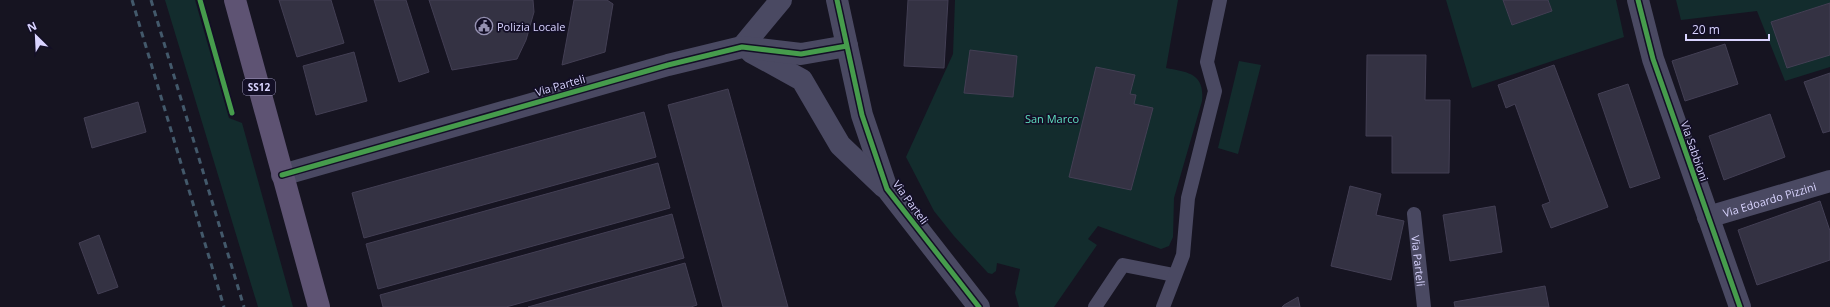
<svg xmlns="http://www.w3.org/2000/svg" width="1830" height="307" font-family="'Open Sans',sans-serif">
<rect width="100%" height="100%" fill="#161421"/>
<path fill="#132c2d" d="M165 0H195L229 118 242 123 293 307H258Z
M955 0H1178L1166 68C1187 72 1205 73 1202 101L1174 198 1173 237 1169 246 1161 249 1098 226 1088 239 1097 245 1054 307H1019L1015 293 1020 269 997 263 996 271 992 274 988 273 954 236 934 211 906 157 953 54Z
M1446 0H1503L1512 25 1552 11 1548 0H1616L1624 37 1472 88Z
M1676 0H1830V3L1771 22 1830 55V67L1785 81 1757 11 1681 20Z
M1239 61 1261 65 1238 154 1218 148Z"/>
<path fill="#343243" stroke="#433f54" d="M279 0H331L344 43 297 57Z
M374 0H406L429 72 399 82Z
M429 0H533L534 12 526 40 517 59 452 70Z
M574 0H607L613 4 605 52 562 65Z
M908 0H948L944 68 904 66Z
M1503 0H1548L1552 11 1512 25Z
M1830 3V55L1787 68 1771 22Z
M1725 44 1738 84 1685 101 1672 61Z
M970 50 1017 56 1013 97 964 93Z
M354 52 367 101 316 115 303 66Z
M1367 55H1426L1425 100H1450L1449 173H1392V136H1366Z
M1554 65 1608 207 1551 228 1542 205 1550 202 1515 104 1506 108 1498 85Z
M1096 67 1135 75 1130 94 1136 95 1134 104 1153 108 1131 190 1069 177Z
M1830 73V131L1823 133 1804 82Z
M1628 84 1660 178 1630 188 1598 94Z
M728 89 788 307H723L668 105Z
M138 102 146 132 92 148 84 118Z
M644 112 656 157 364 238 352 193Z
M1770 114 1785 157 1724 180 1709 136Z
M658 163 670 208 378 289 366 244Z
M1350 186 1381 194 1376 215 1404 221 1391 280 1331 266Z
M1820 201 1830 231V260L1757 285 1738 230Z
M1495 206 1502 252 1450 261 1443 215Z
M672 214 684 258 506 307H383L380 295Z
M99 235 118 287 98 294 79 243Z
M685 263 697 305 691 307H528Z
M1545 286 1549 307H1455L1454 302Z
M1298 297 1300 307H1282L1284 305Z"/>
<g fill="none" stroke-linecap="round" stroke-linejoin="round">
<g stroke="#4a4962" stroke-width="14">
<path id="s1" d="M1414 214 1424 307"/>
<path d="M1095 307 1123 265 1174 275"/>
<path d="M1163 307 1183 255 1188 198 1215 91 1207 62 1220 0"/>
</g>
<g stroke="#4a4962" stroke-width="22">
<path d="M837 0 862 115 887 189 979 307"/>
<path d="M1638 0 1653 59 1740 307"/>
<path d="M742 47 781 0"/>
<path d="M751 52 802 80 840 145 884 187"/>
<path d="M282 175 668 65 742 47 801 54 847 46"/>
<path id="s2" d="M1708 217 1830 181"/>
</g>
<path stroke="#5e5373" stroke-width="22" d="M235 0 319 307"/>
<path stroke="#43596b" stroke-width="3" stroke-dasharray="6 5" stroke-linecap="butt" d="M132 0 224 307
M151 0 244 307"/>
<defs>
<path id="cycleway" d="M200 0 232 113
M837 0 862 115 887 189 979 307
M1638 0 1653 59 1740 307
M282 175 668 65 742 47 801 54 847 46"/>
</defs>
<use href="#cycleway" stroke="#130f26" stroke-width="8"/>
<use href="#cycleway" stroke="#469c4c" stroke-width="5"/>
</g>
<defs>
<symbol id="civic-ring" viewBox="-11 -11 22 22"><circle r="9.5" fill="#130f26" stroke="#9591b1" stroke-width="1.5"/><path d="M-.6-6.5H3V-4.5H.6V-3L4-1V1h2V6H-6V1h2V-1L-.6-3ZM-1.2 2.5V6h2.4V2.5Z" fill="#9591b1"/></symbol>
</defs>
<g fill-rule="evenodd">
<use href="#civic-ring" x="474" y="16" width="20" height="20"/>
</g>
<g text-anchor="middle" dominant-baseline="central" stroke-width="3.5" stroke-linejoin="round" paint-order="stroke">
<rect fill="#130f26" stroke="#9e99be" stroke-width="1" x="243" y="79" width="32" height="16" rx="3"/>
<g font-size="10" font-weight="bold" fill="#d9d4ff">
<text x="259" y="87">SS12</text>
</g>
<g font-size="11" fill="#d9d4ff" stroke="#130f26" text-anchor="start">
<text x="497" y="26">Polizia Locale</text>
</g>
<g font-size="11" fill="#d9d4ff" stroke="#130f26">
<text transform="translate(560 85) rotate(-16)">Via Parteli</text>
<text transform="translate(1695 151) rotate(71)">Via Sabbioni</text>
<text stroke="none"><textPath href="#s2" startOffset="64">Via Edoardo Pizzini</textPath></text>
<text transform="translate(911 202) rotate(54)">Via Parteli</text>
<text stroke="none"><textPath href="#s1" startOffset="47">Via Parteli</textPath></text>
</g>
<g font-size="11" fill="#5fe0c0" stroke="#130f26">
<text x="1052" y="118">San Marco</text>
</g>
</g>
<g transform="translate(36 36) rotate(336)" stroke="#130f26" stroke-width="3" paint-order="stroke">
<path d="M0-3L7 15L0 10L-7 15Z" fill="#d9d4ff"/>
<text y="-6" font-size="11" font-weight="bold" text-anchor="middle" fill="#d9d4ff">N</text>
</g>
<path d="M1686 34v6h83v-6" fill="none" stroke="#d9d4ff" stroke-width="2"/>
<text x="1692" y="34" font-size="12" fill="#d9d4ff" stroke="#130f26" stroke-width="3" paint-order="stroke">20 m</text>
</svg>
